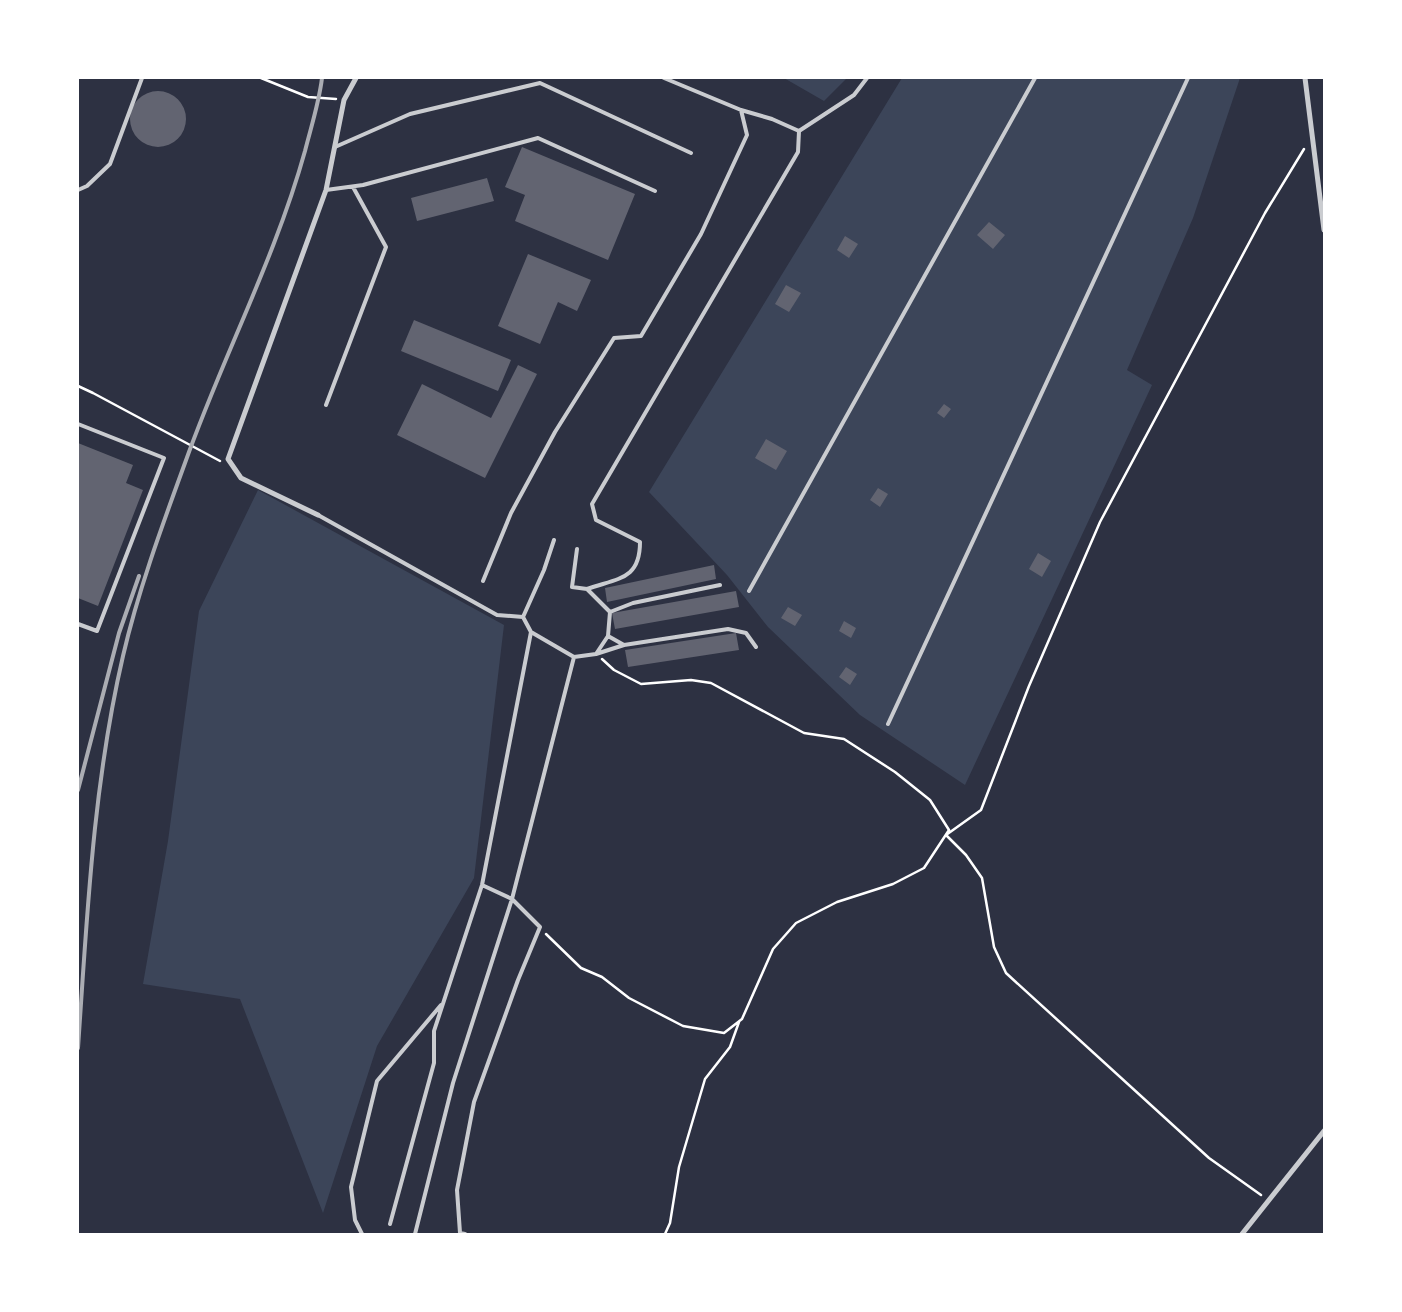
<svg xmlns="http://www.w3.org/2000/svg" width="1402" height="1312" font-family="Arial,sans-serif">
<rect width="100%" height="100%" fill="#2d3142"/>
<path fill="#3c4559" d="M784 78H847L824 101Z
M902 78H1240L1193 218 1127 370 1152 385 965 785 860 715 768 627 727 575 649 492Z
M258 490 504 625 474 878 377 1046 323 1213 240 999 143 984 168 841 199 611Z"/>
<path fill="#626471" d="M130 119a28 28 0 1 1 56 0a28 28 0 1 1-56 0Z
M522 147 635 194 608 260 515 221 525 195 505 187Z
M487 178 494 201 417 221 411 198Z
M989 222 1005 235 993 249 977 235Z
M845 236 858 244 849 258 837 250Z
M528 254 591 280 577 311 558 302 540 344 498 326Z
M786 285 801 293 789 312 775 304Z
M414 320 511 360 498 391 401 351Z
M518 365 537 374 485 478 397 435 422 384 491 418Z
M944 404 951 409 944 418 937 413Z
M766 439 787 451 776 470 755 458Z
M78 443 133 465 126 483 143 490 98 606 78 598Z
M878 488 888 494 880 507 870 500Z
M1038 553 1051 561 1042 577 1029 569Z
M714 565 716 579 607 602 605 588Z
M736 591 739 607 615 629 612 613Z
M788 607 802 615 795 626 781 618Z
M844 621 856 628 851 638 839 631Z
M736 633 739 650 628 667 625 650Z
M846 667 857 674 850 685 839 677Z"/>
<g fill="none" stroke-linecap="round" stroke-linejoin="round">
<path stroke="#fff" stroke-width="2.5" d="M261 78 308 97 336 99
M78 386 93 393 220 461
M546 934 581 968 602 977 629 998 683 1026 724 1033 742 1019 773 949 796 923 837 902 893 884 924 868 949 830 930 800 895 772 844 739 804 733 711 683 691 680 641 684 614 670 602 659
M1261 1195 1209 1158 1006 973 994 947 982 878 966 855 946 835 981 810 1029 686 1100 522 1265 213 1304 149
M665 1234 670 1223 679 1167 705 1079 730 1047 739 1022"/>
<path stroke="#caccd0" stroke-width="4" d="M664 78 741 110 772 119 799 131 854 95 867 78
M335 147 410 114 540 83 691 153
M78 190 87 186 110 164 142 78
M326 190 363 185 538 138 655 191
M326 405 386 247 353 187
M78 424 164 458 97 631 78 624
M318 515 497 615 523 617
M554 540 544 570 523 617 531 632 574 657 596 654 608 636 610 612 587 589C618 578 640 580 640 542L596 520 592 504 798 152 799 131
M577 549 572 587 587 589
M483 581 511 513 555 432 614 338 641 336 701 234 747 135 741 110
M749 591 1035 78
M610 612 633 603 720 585
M608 636 624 645 728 629 746 633 756 647
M596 654 624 645
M888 724 1188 78
M390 1224 434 1063V1031L482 885 531 632
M362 1234 355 1220 351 1187 377 1081 441 1005
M415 1234 453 1083 512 899 574 657
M465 1234 460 1233 457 1190 474 1102 518 980 540 927 512 899 482 885"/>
<path stroke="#caccd0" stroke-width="5" d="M1305 78 1324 230
M318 515 241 478 228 459 326 190 344 100 356 78
M1242 1234 1324 1131"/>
<path stroke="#abadb3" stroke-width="4" d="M78 790 119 633 139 576
M78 1048C87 917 93 785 123 656 138 591 162 526 185 463 222 358 275 259 305 151 311 127 319 103 322 78"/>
</g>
<rect width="1402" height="1312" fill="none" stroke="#ffffff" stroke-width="158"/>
</svg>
